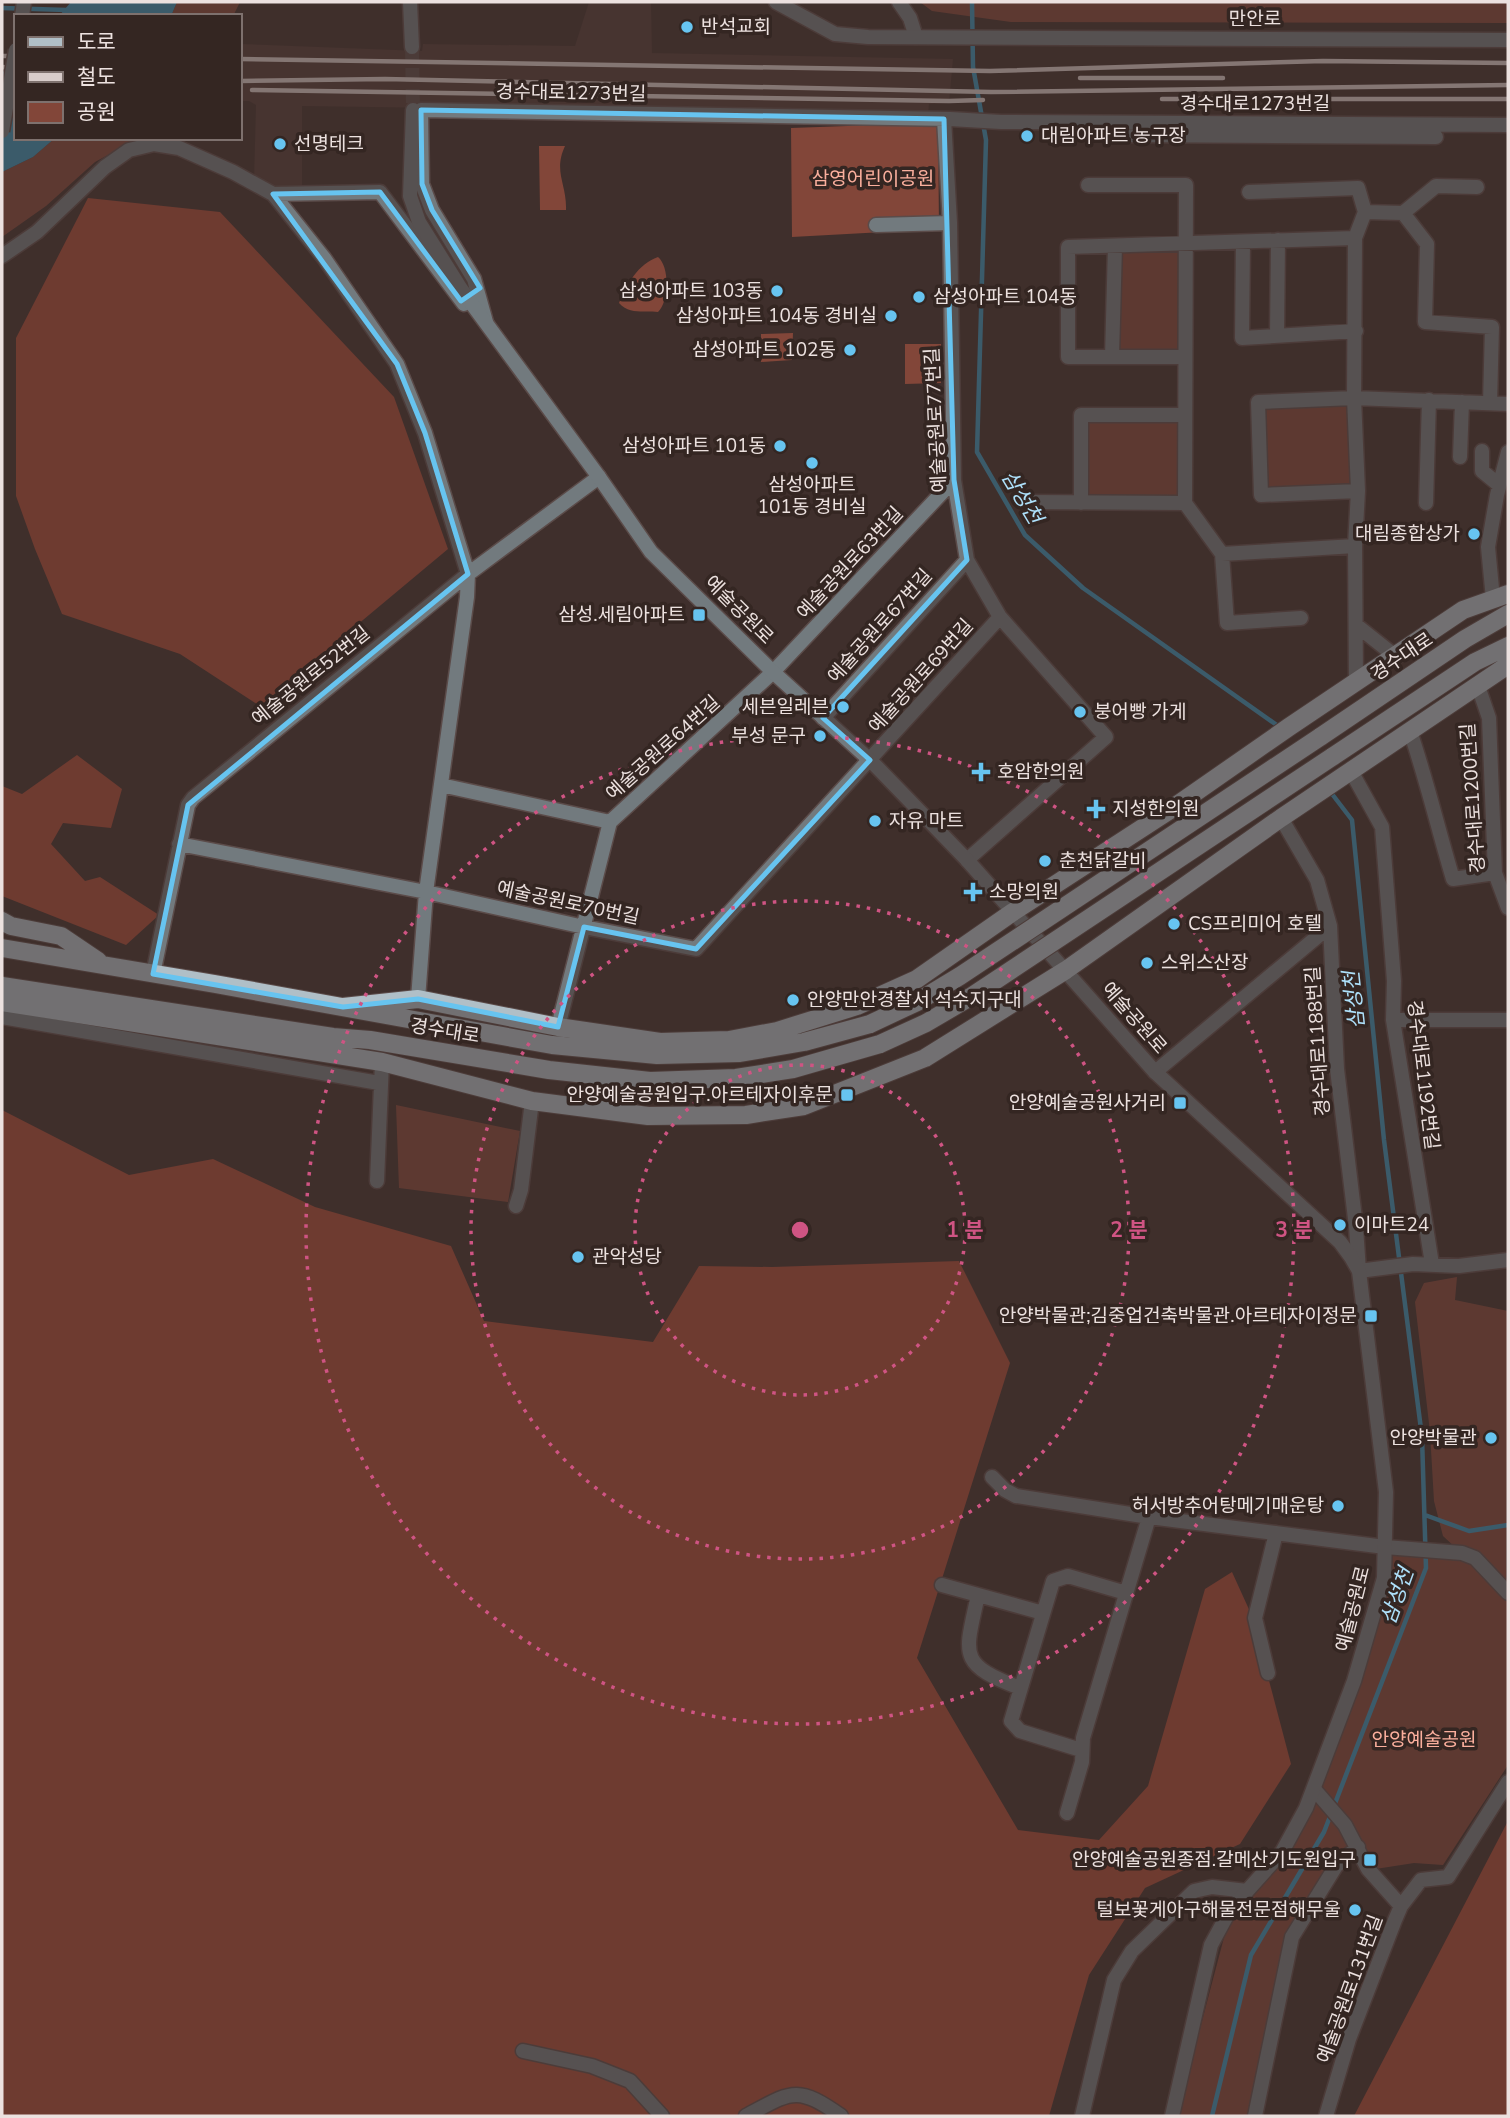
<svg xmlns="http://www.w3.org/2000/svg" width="1510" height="2118" font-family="'Nunito Sans','Noto Sans KR',sans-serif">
<rect width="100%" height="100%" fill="#3f2f2c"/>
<path fill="#503a35" d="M589 2H651L652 53 953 59 949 103 929 104 928 115 302 106V191H270L254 180 256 105 249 101H240V44L422 51 423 44 575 46Z"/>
<path fill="#824639" d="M177 2H240L233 16H171Z
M920 2H1508V23L1011 22 932 11Z
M931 123 938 124 939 229 792 237 791 128Z
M55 138H139L95 162 46 206 2 237V172L33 157Z
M539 146H565C553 172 567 184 566 210H540Z
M1186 244 1185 357H1112L1115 246Z
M658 257C670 267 669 302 658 312 643 310 630 315 619 303 627 284 638 264 658 257Z
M793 333 792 360 761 362V334Z
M905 344H941V383L905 384Z
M1354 398 1358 491 1261 495 1258 402Z
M1081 415H1185V503H1081Z
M396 1105 520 1131 508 1202 399 1188Z
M1457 1277 1455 1300 1508 1311 1506 1583 1456 1548 1443 1536 1434 1501 1430 1432 1415 1302 1424 1283Z
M1387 1548 1464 1554 1508 1592V1765L1443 1865 1414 1863 1369 1870 1359 1848 1337 1867 1294 1938 1257 2116H1177L1231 1911 1283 1853 1316 1790Z"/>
<path fill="#a64936" d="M88 198 220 212 394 397 448 549 260 706 180 654 62 614 35 549 16 496V338Z
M77 755 122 789 111 828 63 823 51 844 85 881 100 877 159 915 126 945 2 896V786L22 794Z
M2 1110 129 1175 213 1159 315 1207 451 1246 484 1321 653 1342 699 1266 772 1267 959 1261 1010 1363 917 1658 1018 1830 1099 1840 1148 1786 1205 1589 1232 1572 1252 1616 1291 1764 1240 1844 1145 1888 1089 1975 1049 2116H2Z
M1508 1821V2116H1354Z"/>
<path fill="#3790b7" d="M71 2H177L171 16H59Z
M16 60V138H55L33 157 2 172V73Z"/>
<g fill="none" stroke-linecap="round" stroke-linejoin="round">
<path stroke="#3790b7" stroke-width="4.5" d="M972 2 973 67 986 140 977 452 1025 535 1083 588 1281 728
M2 8 67 10
M1329 790 1352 820 1384 1140 1422 1437 1426 1568 1334 1806
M1425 1515 1469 1531 1508 1525
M1212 2116 1251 1955 1324 1832 1331 1814"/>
<path stroke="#594a47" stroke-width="14" stroke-dasharray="14 7" stroke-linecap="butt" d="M412 47 413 110"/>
<defs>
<path id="minor" d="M899 2 910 18 916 37
M944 119 950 223 954 480 967 560 1000 617 1106 737 967 860
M1130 135 1436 137
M1088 185H1186L1185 503
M1249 192 1358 188 1365 212 1355 238 1354 398 1358 491 1355 546 1356 682
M273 194 324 258 397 364 425 433 468 574 467 597 426 892 418 999
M1365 212 1403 213 1436 186 1477 187
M1403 213 1427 244 1425 322 1492 327 1490 403
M876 225 950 223
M1243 242 1242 338 1356 331
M2 256 37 232 105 167 129 150 154 144 179 148 233 172 273 194 380 192 464 304
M486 322 474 279 432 210 422 184 421 110 950 119 1001 122 1508 125
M1277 336 1278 240
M1112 357 1115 246
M1185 357H1068V247L1355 238
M1482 451V471L1499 485
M1460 457 1462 402
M1358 491 1261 495 1258 402 1354 398 1508 404
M1029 502 1185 503 1222 554 1355 546
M1081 503V415H1185
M1426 503 1429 400
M1222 554 1227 623 1301 618
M1493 599 1488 547 1497 495 1508 452
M1356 625 1395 656
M1478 686 1489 718 1495 873 1508 908
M823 718 967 560
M1410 731C1427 781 1438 829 1453 879L1495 873
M1351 771 1382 827 1394 981 1393 1020 1432 1264
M441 785 610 822
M1281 818 1317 880 1330 926 1337 1069 1356 1227 1359 1271 1413 1264 1459 1266 1508 1260
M179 844 426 892 584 927 696 949 1000 617
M153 974 188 805 193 798 468 574 599 477
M2 1017 379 1083
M1393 1020H1508
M558 1027 610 822 773 672 954 480
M1155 1072 1330 926
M377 1181 382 1062
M516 1206 521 1190 532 1101
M992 1477 1005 1490 1016 1496 1149 1517 1385 1547 1462 1553 1475 1558 1508 1593
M942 1585 1043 1613
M978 1595C965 1655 957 1664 1020 1688
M1268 1673 1255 1618 1276 1533
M1081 1750 1020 1731 1011 1721 1053 1581 1068 1576 1126 1593
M1314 1789 1345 1825 1368 1869 1401 1906
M1067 1813 1082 1762 1083 1738 1149 1517
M523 2051 592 2066 630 2081 662 2116
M746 2116C791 2092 796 2084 841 2116
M1082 2116 1114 1980 1132 1951 1194 1891 1212 1887 1247 1891
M1255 2116 1292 1937 1336 1866 1358 1847
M1326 2116 1349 2039 1395 1920 1401 1906 1421 1880 1448 1877 1508 1782"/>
<path id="tertiary" d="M410 2 412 47
M776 2 835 34 868 37 1508 40
M22 16 24 2
M413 110 410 196 419 222 461 289 599 477 651 552 773 672 872 762 967 860 1155 1072 1340 1242 1351 1257 1359 1271 1386 1492 1384 1578 1354 1681 1306 1808 1282 1852 1230 1910 1211 1945 1172 2116"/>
<path id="primary" d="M1320 737 1465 639 1508 614
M1332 757 1475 662 1508 646
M2 921 11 926 61 936 98 961
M2 948 215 984 552 1045 657 1055 740 1053 804 1042 870 1024
M2 986 333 1037 370 1040 549 1070 650 1081 736 1078 793 1069 880 1044
M2 1002 382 1062 532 1101 648 1116 746 1115 804 1106 925 1058 1066 970 1281 818 1508 665
M343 1007 418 999 558 1027 660 1042 729 1040 777 1031 857 1006 917 979 1013 912 1170 810 1289 727 1463 610 1508 594"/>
</defs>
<use href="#minor" stroke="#5b4b49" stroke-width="17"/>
<use href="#tertiary" stroke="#5b4b49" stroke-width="17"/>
<use href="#primary" stroke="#5b4b49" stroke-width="20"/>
<use href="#minor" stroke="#727a7e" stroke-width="14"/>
<use href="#tertiary" stroke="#727a7e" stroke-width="14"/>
<use href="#primary" stroke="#b0bfc7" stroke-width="18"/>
<path stroke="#d8ccca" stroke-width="4.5" d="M2 56H16
M240 59 990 71 1323 61 1508 63
M2 67 16 68
M2 78 16 79
M1080 78H1223
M240 81 385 79 991 92 1508 85
M252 90 949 101 983 100
M1162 99H1508"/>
<defs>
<path id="tertiary-bridge" d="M2 131 16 50"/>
<path id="primary-bridge" d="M870 1024 917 1002 960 976 1320 737
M880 1044 926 1023 972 996 1332 757"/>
</defs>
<use href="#tertiary-bridge" stroke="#5b4b49" stroke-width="17" stroke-linecap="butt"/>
<use href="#primary-bridge" stroke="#5b4b49" stroke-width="20" stroke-linecap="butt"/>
<use href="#tertiary-bridge" stroke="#727a7e" stroke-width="14"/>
<use href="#primary-bridge" stroke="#b0bfc7" stroke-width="18"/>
</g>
<path d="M0 0H1510V2118H0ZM421 110 944 119 954 480 967 560 823 718 870 760 696 949 584 927 558 1027 418 999 343 1007 153 974 188 805 468 574 425 433 397 364 273 194 380 192 461 301 480 288 432 210 422 184Z" fill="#3f2f2c" fill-opacity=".55" fill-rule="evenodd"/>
<path fill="none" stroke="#67c4f0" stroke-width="5" stroke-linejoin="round" d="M421 110 944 119 954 480 967 560 823 718 870 760 696 949 584 927 558 1027 418 999 343 1007 153 974 188 805 468 574 425 433 397 364 273 194 380 192 461 301 480 288 432 210 422 184Z"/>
<g fill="none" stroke="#cf5483" stroke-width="3.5" stroke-dasharray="3.5 7">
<circle cx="800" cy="1230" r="165"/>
<circle cx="800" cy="1230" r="329"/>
<circle cx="800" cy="1230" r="494"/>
</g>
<g fill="#67c4f0" stroke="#342622" stroke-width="2.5">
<circle cx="687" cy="27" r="7"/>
<circle cx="1027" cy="136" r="7"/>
<circle cx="280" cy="144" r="7"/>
<circle cx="777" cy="291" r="7"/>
<circle cx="919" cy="297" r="7"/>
<circle cx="891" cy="316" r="7"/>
<circle cx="850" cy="350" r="7"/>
<circle cx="780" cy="446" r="7"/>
<circle cx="812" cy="463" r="7"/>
<circle cx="1474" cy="534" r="7"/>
<rect x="692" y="608" width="14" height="14" rx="3.5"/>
<circle cx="843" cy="707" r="7"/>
<circle cx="1080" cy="712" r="7"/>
<circle cx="820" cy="736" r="7"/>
<path d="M977.5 761.5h7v7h7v7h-7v7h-7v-7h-7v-7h7z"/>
<path d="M1092.5 798.5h7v7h7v7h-7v7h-7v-7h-7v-7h7z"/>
<circle cx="875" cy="821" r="7"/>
<circle cx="1045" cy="861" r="7"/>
<path d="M969.5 881.5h7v7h7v7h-7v7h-7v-7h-7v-7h7z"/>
<circle cx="1174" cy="924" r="7"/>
<circle cx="1147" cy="963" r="7"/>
<circle cx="793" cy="1000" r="7"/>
<rect x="840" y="1088" width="14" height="14" rx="3.5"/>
<rect x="1173" y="1096" width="14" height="14" rx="3.5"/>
<circle cx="1340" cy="1225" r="7"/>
<circle cx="578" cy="1257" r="7"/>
<rect x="1364" y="1309" width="14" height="14" rx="3.5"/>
<circle cx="1491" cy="1438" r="7"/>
<circle cx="1338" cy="1506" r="7"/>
<rect x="1363" y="1853" width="14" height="14" rx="3.5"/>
<circle cx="1355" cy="1910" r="7"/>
</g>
<g text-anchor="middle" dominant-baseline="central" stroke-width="7" stroke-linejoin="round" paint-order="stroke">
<g font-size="19" fill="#ece1df" stroke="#342622">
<text x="1255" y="19">만안로</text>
<text transform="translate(571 93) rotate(1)">경수대로1273번길</text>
<text x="1255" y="104">경수대로1273번길</text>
<text transform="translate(936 420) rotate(-93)">예술공원로77번길</text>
<text transform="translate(850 563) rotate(-47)">예술공원로63번길</text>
<text transform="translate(739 610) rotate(45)">예술공원로</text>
<text transform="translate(880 626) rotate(-48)">예술공원로67번길</text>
<text transform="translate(1402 657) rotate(-34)">경수대로</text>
<text transform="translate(311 676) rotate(-39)">예술공원로52번길</text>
<text transform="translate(921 676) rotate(-48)">예술공원로69번길</text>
<text transform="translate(663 748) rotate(-42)">예술공원로64번길</text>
<text transform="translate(1473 798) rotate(-94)">경수대로1200번길</text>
<text transform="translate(568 903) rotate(12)">예술공원로70번길</text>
<text transform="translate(1134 1018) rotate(49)">예술공원로</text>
<text transform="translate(445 1031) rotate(9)">경수대로</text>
<text transform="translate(1318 1041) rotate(-94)">경수대로1188번길</text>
<text transform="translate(1423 1075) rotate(83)">경수대로1192번길</text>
<text transform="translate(1353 1609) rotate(-76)">예술공원로</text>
<text transform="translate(1350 1989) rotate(-70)">예술공원로131번길</text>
</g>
<g font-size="19" fill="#ece1df" stroke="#342622" text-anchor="start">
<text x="701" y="27">반석교회</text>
<text x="1041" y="136">대림아파트 농구장</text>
<text x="294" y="144">선명테크</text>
<text x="763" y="291" text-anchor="end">삼성아파트 103동</text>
<text x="933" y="297">삼성아파트 104동</text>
<text x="877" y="316" text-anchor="end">삼성아파트 104동 경비실</text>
<text x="836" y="350" text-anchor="end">삼성아파트 102동</text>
<text x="766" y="446" text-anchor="end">삼성아파트 101동</text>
<text x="812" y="485" text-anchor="middle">삼성아파트<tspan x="812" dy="22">101동 경비실</tspan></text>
<text x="1460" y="534" text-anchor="end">대림종합상가</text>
<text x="685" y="615" text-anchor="end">삼성.세림아파트</text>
<text x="829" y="707" text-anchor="end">세븐일레븐</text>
<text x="1094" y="712">붕어빵 가게</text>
<text x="806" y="736" text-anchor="end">부성 문구</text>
<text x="997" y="772">호암한의원</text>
<text x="1112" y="809">지성한의원</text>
<text x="889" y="821">자유 마트</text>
<text x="1059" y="861">춘천닭갈비</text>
<text x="989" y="892">소망의원</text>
<text x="1188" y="924">CS프리미어 호텔</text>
<text x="1161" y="963">스위스산장</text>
<text x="807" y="1000">안양만안경찰서 석수지구대</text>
<text x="833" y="1095" text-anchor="end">안양예술공원입구.아르테자이후문</text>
<text x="1166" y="1103" text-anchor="end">안양예술공원사거리</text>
<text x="1354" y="1225">이마트24</text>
<text x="592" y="1257">관악성당</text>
<text x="1357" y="1316" text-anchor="end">안양박물관;김중업건축박물관.아르테자이정문</text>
<text x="1477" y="1438" text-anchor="end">안양박물관</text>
<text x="1324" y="1506" text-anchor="end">허서방추어탕메기매운탕</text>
<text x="1356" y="1860" text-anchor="end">안양예술공원종점.갈메산기도원입구</text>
<text x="1341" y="1910" text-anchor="end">털보꽃게아구해물전문점해무울</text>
</g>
<g font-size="19" fill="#fbaf9d" stroke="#342622">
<text x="873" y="179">삼영어린이공원</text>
<text x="1424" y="1740">안양예술공원</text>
</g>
<g font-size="21" font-style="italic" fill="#aee0fa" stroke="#342622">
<text transform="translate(1022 497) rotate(59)">삼성천</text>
<text transform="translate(1354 1000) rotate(-96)">삼성천</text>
<text transform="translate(1397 1596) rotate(-70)">삼성천</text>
</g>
</g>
<circle cx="800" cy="1230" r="10" fill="#cf5483" stroke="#342622" stroke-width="3.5"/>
<g font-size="21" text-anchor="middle" font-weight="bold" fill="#cf5483" stroke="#342622" stroke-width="7" stroke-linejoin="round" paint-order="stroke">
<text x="965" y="1237">1 분</text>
<text x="1129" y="1237">2 분</text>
<text x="1294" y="1237">3 분</text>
</g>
<rect width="1510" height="2118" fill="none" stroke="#ece1df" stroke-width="7"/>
<rect x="14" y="14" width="228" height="126" fill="#342622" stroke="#7e716e" stroke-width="2"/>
<rect x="28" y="37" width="35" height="10" fill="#b0bfc7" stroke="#7e716e" stroke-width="2"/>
<text x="77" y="49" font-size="21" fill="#ece1df">도로</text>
<rect x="28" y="72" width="35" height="10" fill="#d8ccca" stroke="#7e716e" stroke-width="2"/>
<text x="77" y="84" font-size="21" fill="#ece1df">철도</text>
<rect x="28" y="102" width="35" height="21" fill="#824639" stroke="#7e716e" stroke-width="2"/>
<text x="77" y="119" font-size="21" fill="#ece1df">공원</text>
</svg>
